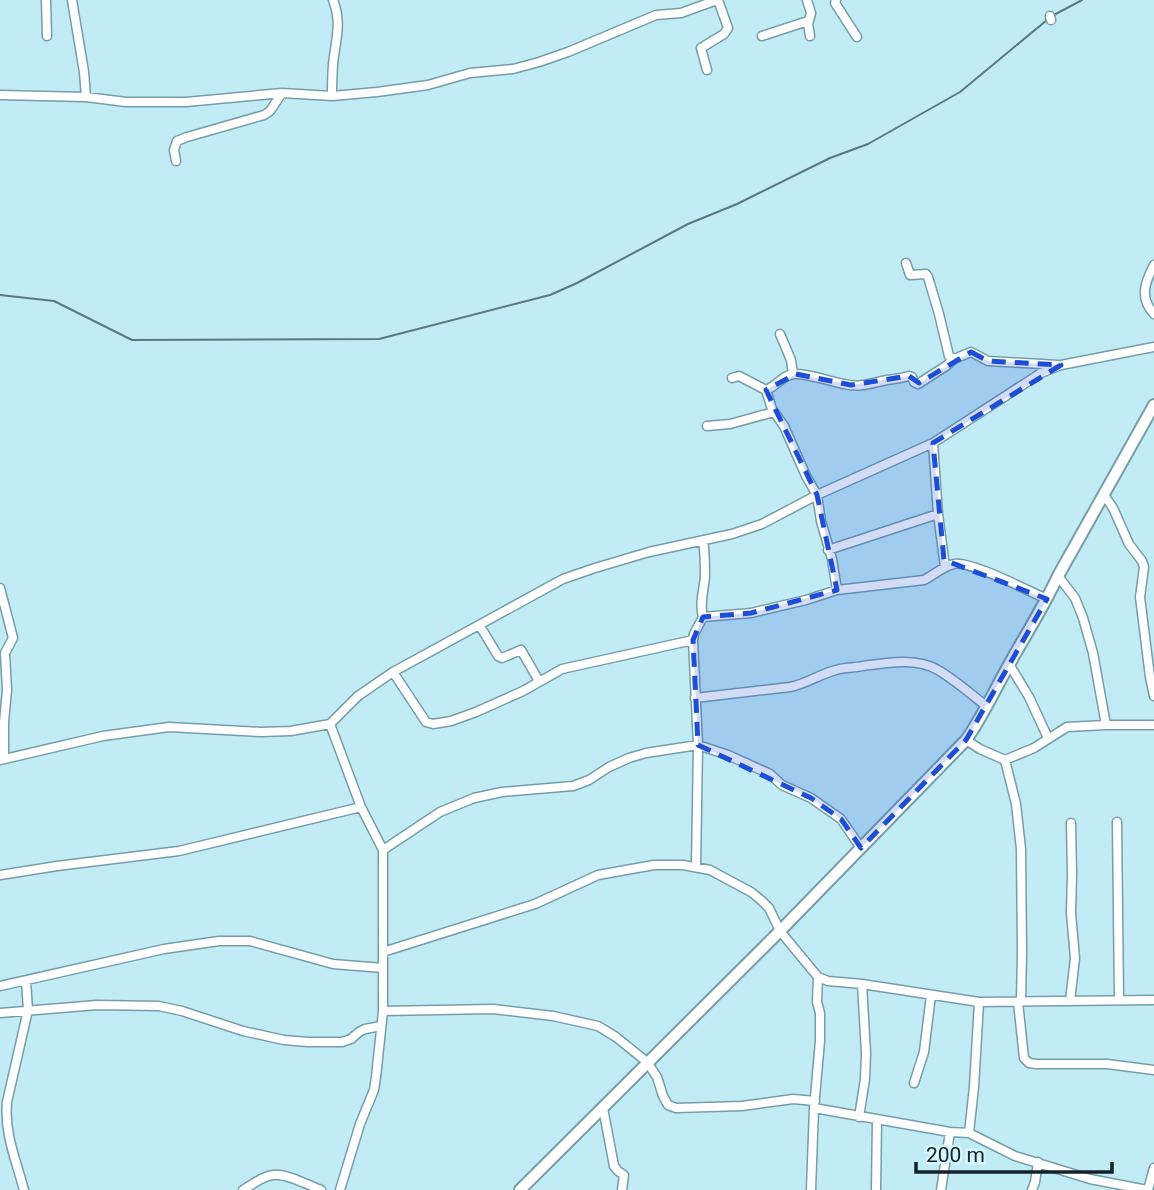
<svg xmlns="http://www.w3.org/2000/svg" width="1154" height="1190" font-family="Roboto,sans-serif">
<rect width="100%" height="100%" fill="#c1ebf5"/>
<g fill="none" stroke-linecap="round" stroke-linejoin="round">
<path stroke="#5b787f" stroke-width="2" d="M1052 16 1082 0
M0 295 54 301 132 340 379 339 550 295 577 283 688 224 737 204 830 158 868 144 960 92 1047 20"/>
<defs>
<path id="street" d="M46 0 47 36
M72 0 84 72 86 97
M807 0 811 13 808 24 810 36
M836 0 835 3 857 37
M1050 16 1051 20
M762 36 808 21
M707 70 701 48 724 34 728 28 718 0
M0 95 86 97 126 102H186L282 93 332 96 377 92 428 85 470 73 513 69 539 62 568 52 656 15 681 13 717 0
M332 96C332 83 332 69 334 56 337 36 341 20 333 0
M176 161 174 150 177 141 187 137 264 115 270 111 282 93
M906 263 910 275 926 274 928 277 939 314 949 356 954 359 971 352 988 361 1058 365
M1154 265C1145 282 1139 298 1154 314
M780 334 791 360 793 374
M732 378 739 376 766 390C776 387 783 374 795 374 811 374 828 381 844 384 861 388 871 383 887 380 895 379 902 378 909 376L912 377 914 382 918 384 946 366 954 359
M766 390 772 409 784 426 806 476 817 495 821 521 832 559 837 590
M707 426 730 424 774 412
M933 443 938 514 945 567
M1104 495 1113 508 1129 544 1142 561 1144 567 1140 597 1150 677 1154 696
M828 550 938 514
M1058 576 1075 598 1083 618 1093 653 1106 725
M0 588 13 638 5 653 7 690 4 722V759
M703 617 751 613 806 600 837 590 924 580C934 575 943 566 954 564 970 560 1030 592 1047 599
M480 626 498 656 502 658 521 650 539 681
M1009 664 1029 697 1048 738
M393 672 426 722 433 724 451 721 476 712 523 691 562 669 693 640
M695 698 790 687C806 684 820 674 836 670 845 667 854 668 863 666 886 663 916 657 938 670 955 680 971 694 986 706
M330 724 361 807 383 850V1011L376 1077 374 1090 360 1124 340 1190
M966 740 980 749 1005 760 1034 748 1067 727 1106 725H1154
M0 760 103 736 169 727 261 732 291 731 330 724 358 696 393 672 563 579 595 568 649 552 732 534 762 524 817 495 933 443 1041 373 1061 365 1154 347
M1005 760 1016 804 1021 849 1022 953 1021 1001
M1117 822 1119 1000
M383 850 440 812 474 798 502 792 573 786 589 780 609 767 629 758 646 753 698 745 728 755 770 774 782 785 811 798 841 819 861 848
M696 867 698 745 693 640 694 634 703 617C699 603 704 590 705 576 705 564 705 552 703 540
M0 875 57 866 179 851 361 807
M383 952 535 904 598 875 654 865H683L710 870 751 892 761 900 769 908 780 931 818 977 828 981 862 984 979 1002 1154 1000
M0 986 164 949 219 941H250L333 964 383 968
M1070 1001 1075 958 1071 913 1072 874 1071 823
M1018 1002 1024 1058 1029 1063 1036 1064H1107L1154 1070
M383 1011 493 1009 553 1016 598 1026 616 1037 647 1062 657 1077 663 1096 668 1105 676 1108 742 1106 793 1099 815 1101
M0 1013 97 1005 159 1006 182 1011 243 1031 284 1040 308 1042H342L351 1039 359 1032 365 1029 381 1026
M914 1083 924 1052 931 995
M603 1108 614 1166 618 1171 624 1175 622 1190
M814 1108 950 1132 969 1133 1015 1156 1090 1179 1147 1190
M859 1117 865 1079 866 1053 862 984
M969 1133 974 1087 979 1002
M24 1190C16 1160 4 1133 7 1102L28 1010 26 981
M243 1190C252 1185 262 1176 273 1175 286 1173 308 1185 321 1190
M811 1190 814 1108 820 1041V1013L817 1002 818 977
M876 1190 877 1120
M941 1190 950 1132
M1032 1190 1035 1182 1038 1162
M1148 1190 1154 1168"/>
<path id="secondary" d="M520 1190 780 931 966 740C983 716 995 689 1010 663 1026 634 1044 606 1058 576L1154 405"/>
</defs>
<use href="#street" stroke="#769ea8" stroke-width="11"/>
<use href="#secondary" stroke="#769ea8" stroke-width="14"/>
<use href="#street" stroke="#fff" stroke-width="8"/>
<use href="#secondary" stroke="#fff" stroke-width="10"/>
</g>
<path fill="#1d4ed8" fill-opacity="0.2" stroke="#1d4ed8" stroke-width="5" stroke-dasharray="14 9" stroke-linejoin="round" d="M971 352 988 361 1061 365 933 443 944 560 1047 599 966 740 861 848 841 819 811 798 698 745 693 640 703 617 751 613 837 590 817 495 766 390 796 374 851 385 909 376 919 383Z"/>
<path d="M916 1162v10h196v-10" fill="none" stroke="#132327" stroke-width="3.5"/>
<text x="926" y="1162" font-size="21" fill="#132327" stroke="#d5f6ff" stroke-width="5" paint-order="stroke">200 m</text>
</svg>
